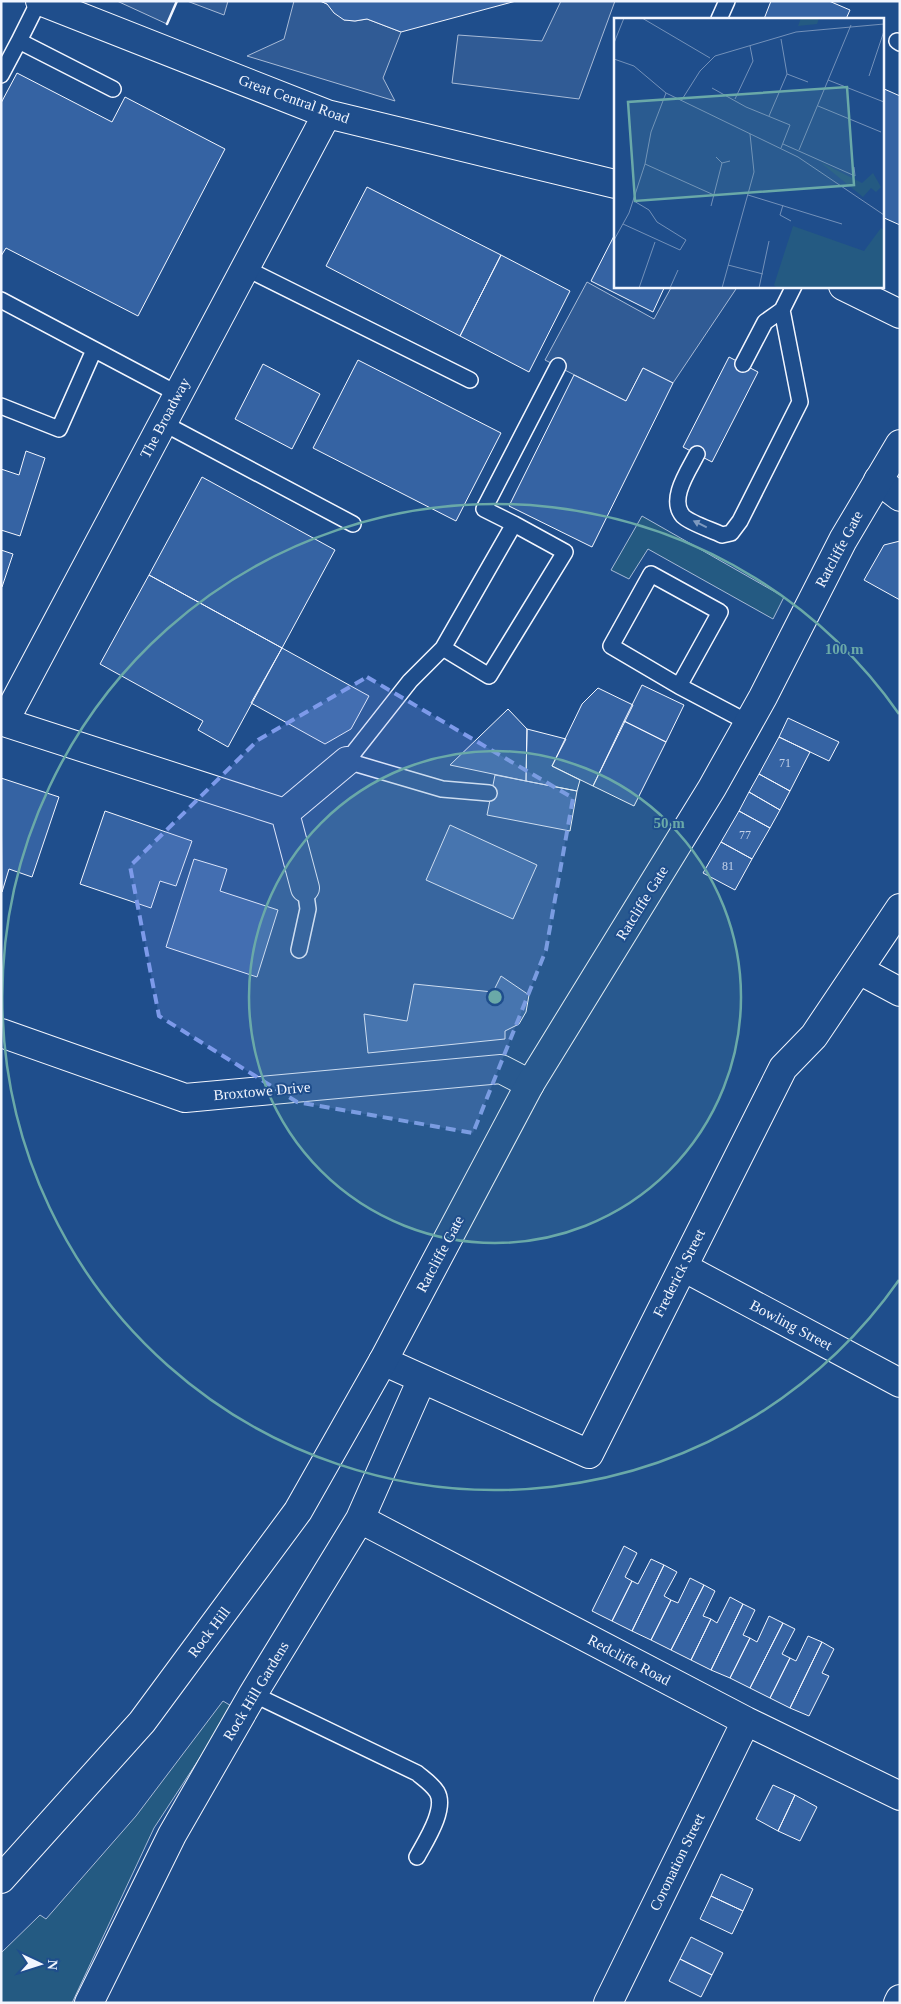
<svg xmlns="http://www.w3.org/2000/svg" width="901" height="2004" font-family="Georgia,serif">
<rect width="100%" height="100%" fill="#1f4e8c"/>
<path fill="#245a82" stroke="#a8bbd7" d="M642 516 784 597 773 619 648 549 629 579 611 570Z
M223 1701 233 1707 154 1828 72 2003H1V1953L40 1915 46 1919 136 1816Z"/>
<path fill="#305b95" stroke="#a8bbd7" d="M117 1H177L167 24Z
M187 1H228L224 15Z
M294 1H320L327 4 344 20 355 21 367 19 401 32 383 78 395 101 247 56 284 39Z
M561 1H615L579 99 452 83 458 35 542 41Z
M587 282 654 319 672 286H738L673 383 643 368 626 401 545 360Z"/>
<path fill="#3563a3" stroke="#f2f6ff" d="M320 1H516L401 32 367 19 355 21 344 20 334 13 327 4Z
M771 1H829L850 10 846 19H764Z
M17 73 112 122 125 97 225 149 138 316 6 248 1 256V103Z
M882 88 900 96V225L882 217Z
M367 187 501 255 460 336 326 266Z
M615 234V286H665L653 312 591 281Z
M501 255 570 291 529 372 460 336Z
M729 357 758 372 712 462 683 447Z
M358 360 501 433 456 521 313 448Z
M263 364 320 394 292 449 235 419Z
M643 368 673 383 592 547 509 506 574 375 626 401Z
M26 451 45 458 20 536 1 530V469L19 475Z
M202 477 335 550 282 648 149 575Z
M900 541V600L864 580 884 545Z
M1 550 13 554 2 587H1Z
M149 575 282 648 228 747 198 730 203 721 100 664Z
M282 648 369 696 351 729 325 744 251 703Z
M642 685 684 705 666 742 624 721Z
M598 688 633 705 593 786 552 766 582 704Z
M508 709 527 729 526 781 450 765Z
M788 718 839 742 829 761 779 737Z
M624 721 666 742 634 806 593 786Z
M527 729 566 739 552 766 580 780 577 791 526 781Z
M779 737 810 752 790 791 759 774Z
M759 774 790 791 780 810 749 792Z
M495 775 577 791 570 831 487 815Z
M1 778 59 797 32 877 9 869 2 892Z
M749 792 780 810 770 828 739 811Z
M105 811 192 841 176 886 160 881 151 908 80 884Z
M739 811 770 828 752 859 721 842Z
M450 825 537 865 513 919 426 880Z
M721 842 752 859 735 890 703 873Z
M194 859 227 869 220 891 278 910 257 977 166 947Z
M501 976 529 995 526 1012 519 1024 505 1031V1039L368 1053 364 1014 407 1021 414 984 493 992Z
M624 1546 637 1553 625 1577 632 1581 612 1621 592 1611Z
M651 1559 664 1565 632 1631 612 1621 632 1581 638 1584Z
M664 1565 677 1572 664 1596 671 1600 651 1640 632 1631Z
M690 1578 704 1585 671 1650 651 1640 671 1600 678 1603Z
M704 1585 715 1591 703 1616 711 1619 691 1660 671 1650Z
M730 1597 743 1604 711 1670 691 1660 711 1619 717 1623Z
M743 1604 755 1610 743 1635 750 1638 730 1678 711 1670Z
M769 1616 783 1623 750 1688 730 1678 750 1638 757 1642Z
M783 1623 795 1629 782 1654 790 1658 770 1698 750 1688Z
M808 1636 822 1642 790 1708 770 1698 790 1658 796 1661Z
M822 1642 834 1649 822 1673 829 1676 809 1716 790 1708Z
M773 1785 795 1795 778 1831 756 1819Z
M795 1795 817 1807 800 1841 778 1831Z
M721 1874 753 1889 743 1911 711 1896Z
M711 1896 743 1911 732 1934 700 1919Z
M691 1937 723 1953 712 1975 680 1959Z
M680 1959 712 1975 701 1997 669 1981Z"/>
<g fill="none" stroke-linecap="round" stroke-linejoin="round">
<defs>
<path id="service" d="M39 1 19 41 113 89
M719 19 727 1
M897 41 900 43
M1 75 19 41
M245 268 470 380
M1 300 178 394
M743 364 765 322 782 310
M1 406 59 429 94 350
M163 423 353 524
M697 454C689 470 668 499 683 516 690 523 712 530 722 535L731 533 740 521 800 402 782 310 794 286
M443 648 489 676 565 552 514 524
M679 686 720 612 651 574 611 646 679 686 749 723
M489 793 442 789 347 761 410 681 443 648 514 524 484 509 558 366
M299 950 308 909 305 888
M253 1694 417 1773C424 1779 432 1784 437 1792 447 1809 425 1842 417 1857"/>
<path id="minor" d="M40 1 327 114 615 184
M843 286 900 314
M1 721 285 813
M4 722 327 114
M305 888 285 813 347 761
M859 970 900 992
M1 1033 185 1098 501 1069 530 1084
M683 1267 900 1383
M383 1361 589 1454 783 1068 814 1036 900 908
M360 1519 746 1721 900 1796
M89 2003 172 1835 253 1694 360 1519 422 1379
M608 2003 746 1721
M898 2003 900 1999"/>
<path id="tertiary" d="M878 480 900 497"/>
<path id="primary" d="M1 1879 142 1722 298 1511 383 1361 530 1084 712 788 763 697 843 540 900 444"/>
</defs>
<use href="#service" stroke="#f2f6ff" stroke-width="18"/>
<use href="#minor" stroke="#f2f6ff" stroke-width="30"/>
<use href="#tertiary" stroke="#f2f6ff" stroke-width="30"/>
<use href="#primary" stroke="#f2f6ff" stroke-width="30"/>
<use href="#service" stroke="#1f4e8c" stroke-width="15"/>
<use href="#minor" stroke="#1f4e8c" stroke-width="28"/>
<use href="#tertiary" stroke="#1f4e8c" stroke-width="28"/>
<use href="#primary" stroke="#1f4e8c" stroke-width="28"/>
<path stroke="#f2f6ff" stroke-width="2.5" d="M167 24 177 1"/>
</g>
<defs><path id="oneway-solid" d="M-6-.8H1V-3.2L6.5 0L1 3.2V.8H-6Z" transform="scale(1.25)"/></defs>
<use fill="#7e9ac0" href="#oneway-solid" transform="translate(700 524) rotate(-154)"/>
<path fill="#7d9aea" fill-opacity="0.2" stroke="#7d9aea" stroke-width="4" stroke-dasharray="10 6" stroke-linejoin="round" d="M367 677 573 798 546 950 473 1133 297 1102 159 1016 130 866 258 740Z"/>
<circle cx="495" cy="997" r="246" fill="#6aa9a8" fill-opacity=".12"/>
<g fill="none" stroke="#6aa9a8" stroke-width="2.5">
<circle cx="495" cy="997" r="246"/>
<path d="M899 1280A493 493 0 1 1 899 714"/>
</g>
<g text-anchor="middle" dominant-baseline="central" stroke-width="4" stroke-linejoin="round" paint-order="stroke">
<g font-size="12" fill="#c3d1e8">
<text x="785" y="763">71</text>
<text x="745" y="835">77</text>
<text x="728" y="866">81</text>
</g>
<g font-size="15" fill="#f2f6ff" stroke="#1f4e8c">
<text transform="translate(294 99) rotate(20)">Great Central Road</text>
<text transform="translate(165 418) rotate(-62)">The Broadway</text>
<text transform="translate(839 549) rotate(-62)">Ratcliffe Gate</text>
<text transform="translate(642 903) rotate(-58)">Ratcliffe Gate</text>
<text transform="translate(262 1091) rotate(-5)">Broxtowe Drive</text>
<text transform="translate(440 1254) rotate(-62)">Ratcliffe Gate</text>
<text transform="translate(679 1273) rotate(-63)">Frederick Street</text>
<text transform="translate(791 1325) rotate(28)">Bowling Street</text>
<text transform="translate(209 1632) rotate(-53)">Rock Hill</text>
<text transform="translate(629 1660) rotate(28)">Redcliffe Road</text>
<text transform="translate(256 1691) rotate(-59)">Rock Hill Gardens</text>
<text transform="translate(677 1862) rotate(-64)">Coronation Street</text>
</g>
</g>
<g transform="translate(614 18)">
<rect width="270" height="270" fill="#1f4e8c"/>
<path d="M187 0H205L203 6 184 8ZM206 144 248 165 259 155 267 169 262 174 257 170 249 179ZM179 208 250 233 267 210 270 212V270H163L160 267Z" fill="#245a82"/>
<path fill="none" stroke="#7391ba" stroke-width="1" d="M28 0 96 40M0 25 10 0M0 41 20 48 52 75 184 139 270 197M173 56 194 64M255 58 270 13M214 62 270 84M98 70 132 89 176 107 167 130M121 81 139 43 136 28M67 83 86 53 101 38 182 14 270 6M204 88 267 114M155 98 173 56 167 21M169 126 241 158 240 149M185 132 237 7M102 139 108 145 116 143M31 146 100 177M134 177 228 206M169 187 166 197 177 203M97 188 108 145M9 206 66 232 72 222 43 204 35 192 20 183M0 222 15 195 31 146 37 114 52 75M114 247 149 256M25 270 41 224M56 270 64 252M108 270 140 154 136 116M145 270 155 223"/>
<path fill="#6aa9a8" fill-opacity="0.15" stroke="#6aa9a8" stroke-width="2.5" d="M233 69 240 167 21 183 14 84Z"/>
<rect width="270" height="270" fill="none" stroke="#f2f6ff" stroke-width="2.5"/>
</g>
<circle cx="495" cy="997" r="8" fill="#6aa9a8" stroke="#1f4e8c" stroke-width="2.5"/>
<g font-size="15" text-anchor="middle" font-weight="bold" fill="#6aa9a8" stroke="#1f4e8c" stroke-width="4" stroke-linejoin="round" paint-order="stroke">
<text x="844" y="654">100 m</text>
<text x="669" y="828">50 m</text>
</g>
<rect width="901" height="2004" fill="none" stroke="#f2f6ff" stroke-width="5"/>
<g transform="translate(40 1964) rotate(94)" stroke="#1f4e8c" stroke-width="4" paint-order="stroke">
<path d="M0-4L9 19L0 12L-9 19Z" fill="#f2f6ff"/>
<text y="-8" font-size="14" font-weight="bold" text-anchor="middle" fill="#f2f6ff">N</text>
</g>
</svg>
